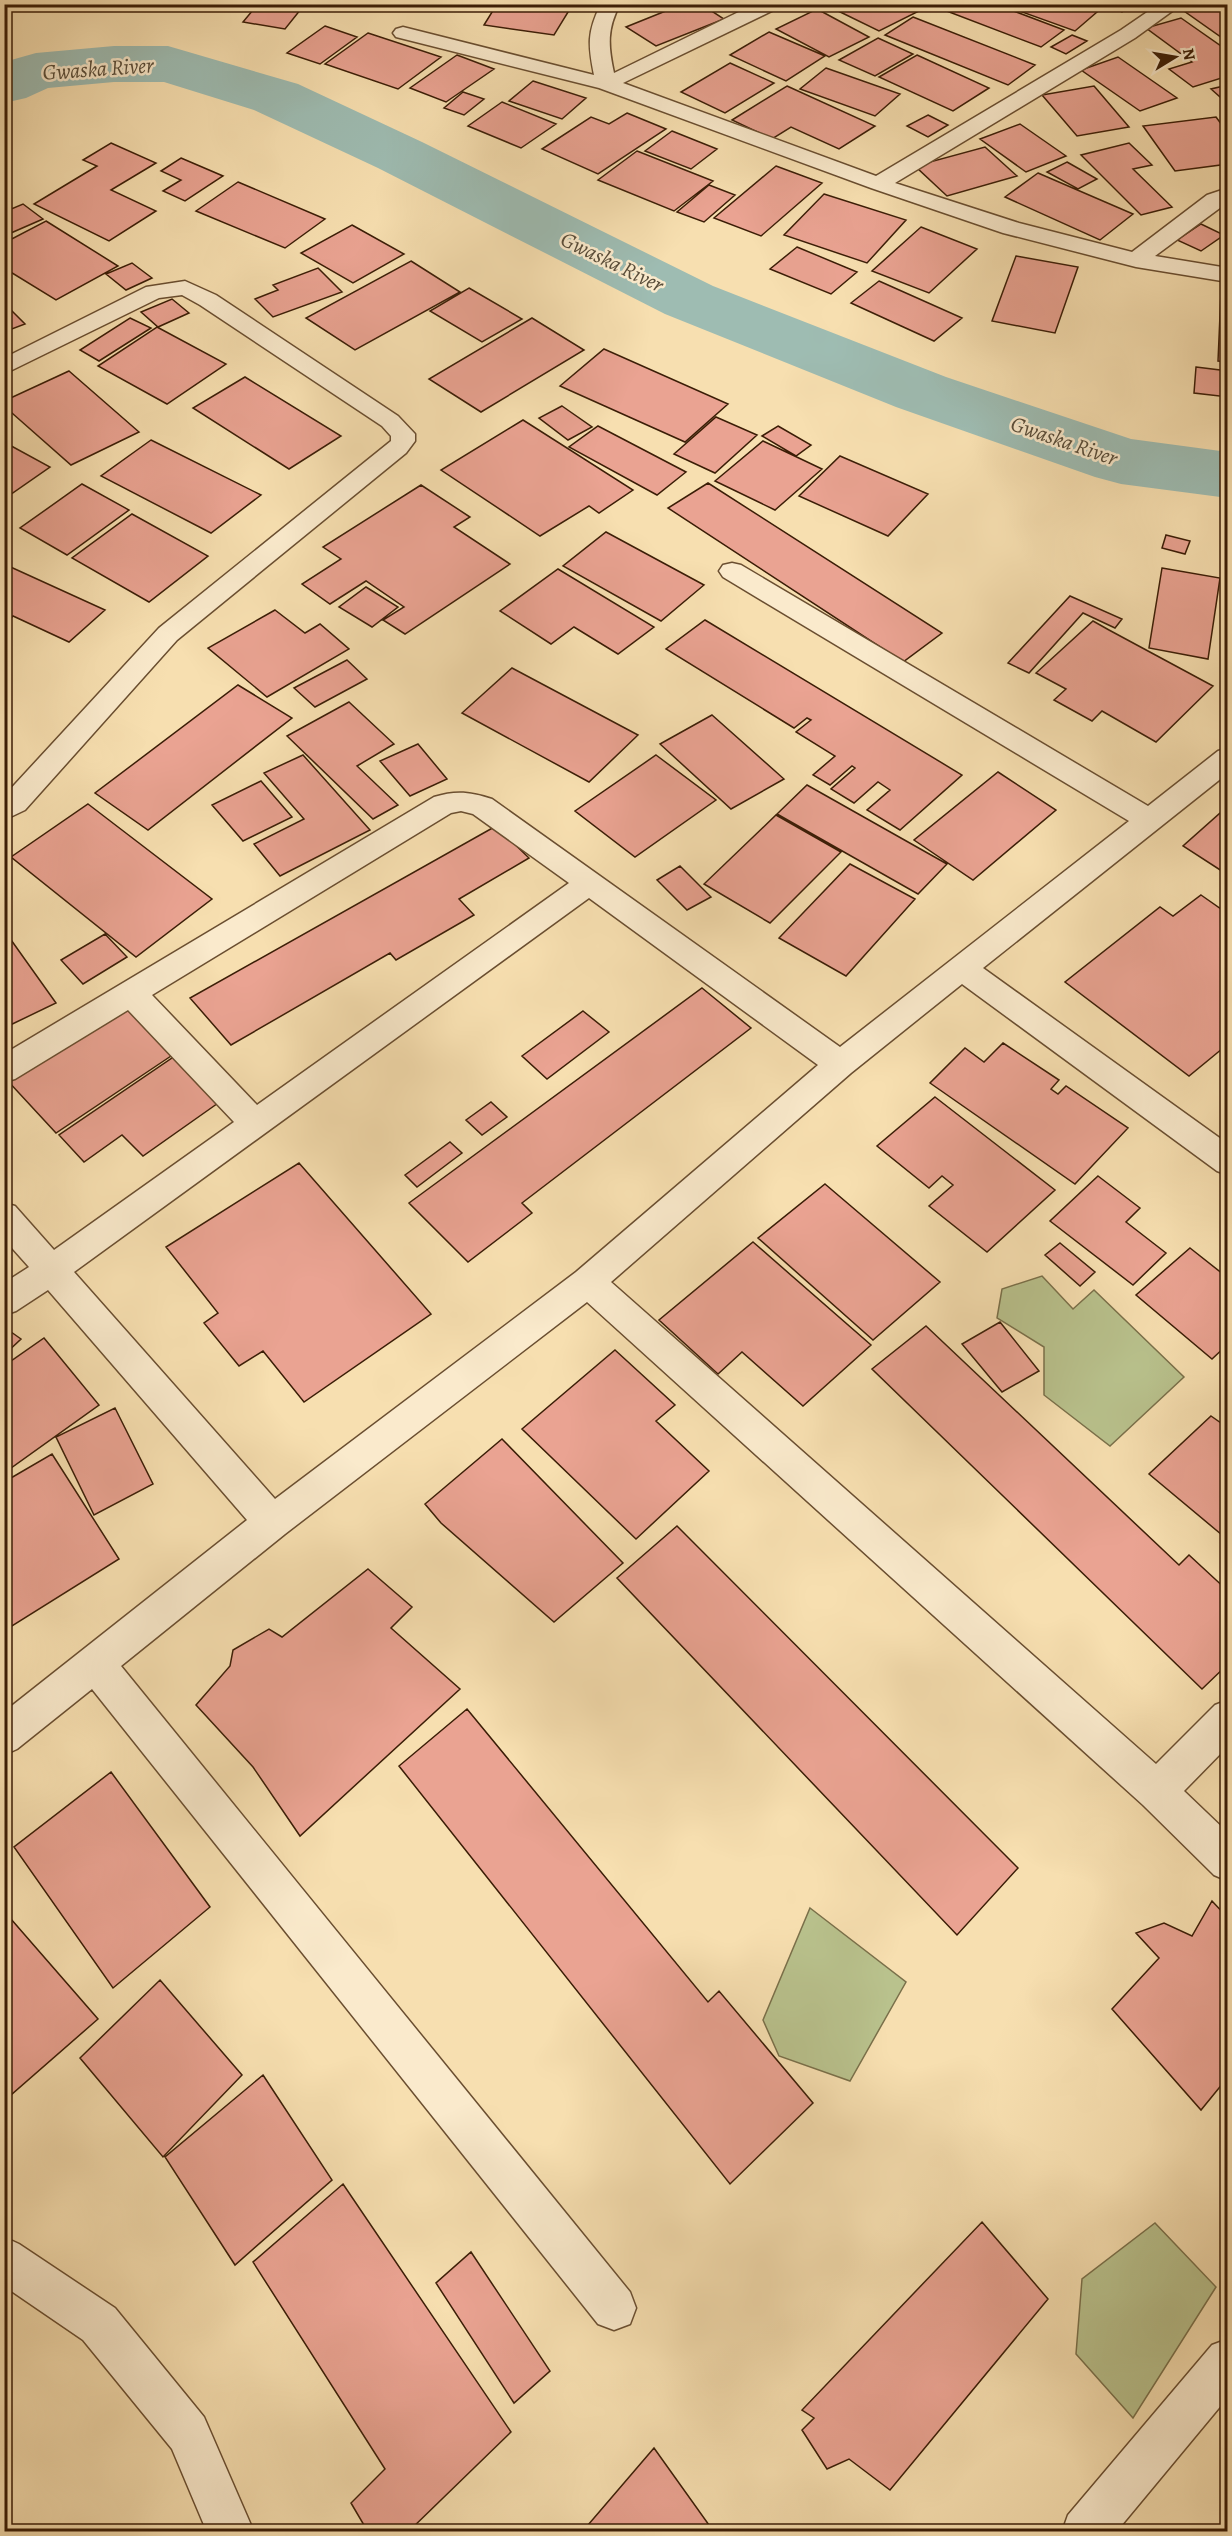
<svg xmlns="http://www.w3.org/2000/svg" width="1232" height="2536" font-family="Alegreya,serif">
<rect width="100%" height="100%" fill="#f7dfb0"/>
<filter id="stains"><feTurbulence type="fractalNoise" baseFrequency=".00333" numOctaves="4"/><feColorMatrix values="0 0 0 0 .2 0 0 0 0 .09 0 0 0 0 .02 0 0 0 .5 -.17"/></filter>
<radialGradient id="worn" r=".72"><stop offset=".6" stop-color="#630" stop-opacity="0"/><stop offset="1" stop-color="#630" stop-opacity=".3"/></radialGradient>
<path fill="#b9c28d" stroke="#7a704a" stroke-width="1.5" d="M1042 1276 1073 1309 1094 1290 1184 1377 1110 1446 1044 1395V1347L997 1318 1002 1289Z
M810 1908 906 1982 850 2081 779 2056 763 2020Z
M1155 2223 1216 2287 1133 2418 1076 2354 1082 2279Z"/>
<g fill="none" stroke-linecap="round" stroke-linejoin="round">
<path fill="#9ebcb2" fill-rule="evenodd" d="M114 46H168L298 84 422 142 713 286 946 377 1131 439 1228 452V498L1121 484 1095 477 896 407 665 314 378 168 254 110 164 82H114L48 88 26 98 4 103V62L36 53Z"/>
</g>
<path fill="#eaa392" stroke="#3b1d06" stroke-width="1.5" d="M192 4H248L244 10Z
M258 4H305L285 29 243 22Z
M497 4H573L554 35 484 25Z
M683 4H701L724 19 656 46 626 27Z
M834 4H902L917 12 879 31 830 7Z
M952 4H995L1064 30 1041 47 944 10Z
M1000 4H1076L1097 12 1075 31Z
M1104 4H1132L1122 12Z
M1206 4H1228V42L1184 11Z
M817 9 869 37 829 57 776 29Z
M913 17 1035 65 1008 85 885 35Z
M1181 18 1228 51V76L1193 87 1169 69 1192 62 1146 28Z
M325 26 357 37 320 64 287 53Z
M769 32 825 56 786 81 730 55Z
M368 33 441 57 398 89 325 64Z
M1072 35 1087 41 1066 54 1051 47Z
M878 38 913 54 875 76 839 60Z
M457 55 494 69 446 102 410 88Z
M917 55 989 88 953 111 879 77Z
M1118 57 1177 98 1140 111 1081 70Z
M730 63 774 83 725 113 681 92Z
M826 68 900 94 875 116 800 89Z
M533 81 586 98 562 119 509 101Z
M1228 85V104L1211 89Z
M787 86 875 126 839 149 791 127 772 139 732 120Z
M1094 86 1129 127 1077 136 1042 95Z
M463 92 484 99 464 115 444 108Z
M502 102 556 124 521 148 468 126Z
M627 113 666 129 598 174 542 149 591 117 609 124Z
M928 115 948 125 928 137 907 126Z
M1216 117 1228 133V164L1175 171 1143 126Z
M1020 124 1066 156 1026 172 980 139Z
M672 131 717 149 691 169 645 151Z
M111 143 156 163 111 190 156 211 109 241 34 204 97 166 83 160Z
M1129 143 1152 165 1133 169 1172 207 1141 215 1081 155Z
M985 147 1017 176 947 196 915 166Z
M637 151 713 181 674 211 598 180Z
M181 158 223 176 185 201 163 191 181 180 161 171Z
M1067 162 1097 179 1078 189 1047 172Z
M776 166 822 183 761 236 714 218Z
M1038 173 1133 214 1100 240 1005 197Z
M238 182 325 219 285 248 196 211Z
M709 185 735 195 704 222 677 212Z
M824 194 906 220 867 263 784 235Z
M23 204 43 219 4 236V212Z
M46 221 118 266 56 300 4 268V243Z
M1201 224 1224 235 1201 251 1177 240Z
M352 225 404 254 353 283 301 253Z
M921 227 977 249 929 293 872 271Z
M797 247 857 272 831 294 770 269Z
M1016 256 1078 267 1055 333 992 321Z
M411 261 460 292 355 350 306 318Z
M132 263 152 278 126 290 106 274Z
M318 268 342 292 273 317 255 299 278 290 273 285Z
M879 281 962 318 934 341 851 303Z
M469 288 522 319 482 342 430 311Z
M1221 292H1228V362L1218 361Z
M172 299 189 313 158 327 141 312Z
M4 303 25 324 4 332Z
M130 318 151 328 99 361 80 350Z
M532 318 584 350 481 412 429 379Z
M157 327 226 364 167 404 98 366Z
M604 349 728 404 685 442 560 386Z
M1196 367 1228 371V397L1194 393Z
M69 371 139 432 71 465 4 406V401Z
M245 377 341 436 289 469 193 408Z
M562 406 592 427 568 440 539 418Z
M716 417 757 435 715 473 674 454Z
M523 420 633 490 599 513 589 506 540 536 441 470Z
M598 426 686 472 657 495 569 447Z
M778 426 811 445 796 456 762 436Z
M151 440 261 495 211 533 101 476Z
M763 441 822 469 775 510 715 481Z
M4 442 50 467 4 499Z
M840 456 928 494 888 536 799 496Z
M708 483 942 633 903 662 668 508Z
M82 484 129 510 67 555 20 528Z
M421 485 470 517 454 527 510 564 405 634 383 620 404 607 366 581 330 604 302 584 341 559 323 547Z
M132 514 208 556 149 602 72 558Z
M606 532 704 585 661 621 563 566Z
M1166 535 1190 541 1185 554 1162 548Z
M4 564 105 610 69 642 13 616 8 621 4 619Z
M1162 568 1220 578 1208 659 1149 648Z
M558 569 654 627 618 654 574 627 551 644 500 611Z
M366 587 398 607 372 627 339 607Z
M1070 596 1122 619 1115 628 1083 613 1029 673 1008 663Z
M275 610 305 633 320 624 349 649 267 697 208 648Z
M705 620 962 775 900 830 867 810 890 790 878 782 854 803 831 789 855 768 852 766 830 785 813 775 835 756 796 732 811 720 807 718 794 728 666 649Z
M1093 621 1109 630 1213 686 1156 742 1102 711 1092 721 1054 700 1066 689 1036 673Z
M347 660 367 679 315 707 294 688Z
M512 668 638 735 589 782 462 713Z
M238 685 292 718 148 830 95 793Z
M349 702 394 744 357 766 398 805 373 819 287 736Z
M712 715 784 779 731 809 660 744Z
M418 744 447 779 410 796 380 761Z
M303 755 370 830 280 876 254 844 304 819 264 773Z
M656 755 716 800 635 857 575 811Z
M998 772 1056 810 973 880 914 840Z
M261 781 292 817 243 841 212 805Z
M807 785 947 864 918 894 777 814Z
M88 804 212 899 136 957 11 857Z
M1228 806V875L1183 846Z
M776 815 841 852 770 923 704 884Z
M496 826 529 858 459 899 474 915 396 960 390 953 231 1045 190 998Z
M850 864 915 899 846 976 779 938Z
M680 866 711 897 687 910 657 880Z
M1201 895 1228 914V1044L1189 1076 1065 982 1160 907 1173 916Z
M4 930 56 1003 4 1028Z
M105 934 127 957 83 984 61 960Z
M702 988 751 1028 522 1203 532 1213 468 1262 409 1203Z
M127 1008 174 1054 56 1133 6 1079Z
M583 1011 609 1032 547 1079 522 1056Z
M1003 1043 1059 1080 1051 1089 1058 1094 1066 1086 1128 1128 1075 1184 930 1083 965 1048 984 1062Z
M175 1056 221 1101 143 1156 122 1135 84 1162 59 1135Z
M935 1097 1055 1190 987 1252 929 1206 953 1185 942 1176 929 1188 877 1146Z
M491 1102 507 1117 482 1135 466 1120Z
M450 1142 462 1153 417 1187 405 1175Z
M299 1163 431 1314 304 1402 263 1351 239 1366 204 1323 218 1313 166 1247Z
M1098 1176 1140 1208 1126 1222 1166 1253 1133 1285 1050 1221Z
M825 1184 940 1282 873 1340 758 1238Z
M753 1242 871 1345 803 1406 742 1352 718 1374 659 1320Z
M1060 1243 1095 1272 1080 1286 1045 1255Z
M1190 1248 1228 1278V1344L1212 1359 1136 1295Z
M1000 1322 1039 1371 1002 1392 962 1344Z
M926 1326 1179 1565 1189 1555 1228 1591V1664L1202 1689 872 1369Z
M4 1327 21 1339 4 1355Z
M44 1338 99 1405 4 1473V1366Z
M615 1350 675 1405 656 1421 709 1471 636 1539 522 1429Z
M115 1408 153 1484 94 1515 56 1437Z
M1211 1416 1228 1428V1540L1149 1474Z
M502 1439 623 1563 554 1622 441 1523 425 1504Z
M52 1454 119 1559 4 1631V1482Z
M677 1526 1018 1868 957 1935 617 1578Z
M368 1569 412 1607 391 1628 460 1689 300 1836 253 1767 196 1705 230 1666 233 1650 269 1629 282 1637Z
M467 1709 708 2002 719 1991 813 2103 730 2184 399 1766Z
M111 1772 210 1907 113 1988 14 1847Z
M1212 1901 1228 1918V2077L1201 2110 1112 2009 1159 1958 1136 1933 1164 1923 1192 1936Z
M4 1911 98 2019 4 2101Z
M160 1980 242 2075 163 2157 80 2058Z
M263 2075 332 2180 235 2265 165 2157Z
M343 2184 511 2432 408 2532H368L351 2503 385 2469 253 2262Z
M982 2222 1048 2299 890 2490 849 2459 827 2469 802 2430 814 2418 802 2410Z
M471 2252 550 2371 514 2403 436 2283Z
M654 2448 714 2532H582Z"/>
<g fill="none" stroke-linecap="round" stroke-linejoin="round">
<defs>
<path id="minor" d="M601 4H620C607 29 608 45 614 73L755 4H780L778 8 623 83 876 176 1121 30 1159 4H1182L1135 38 895 183 1019 223 1132 252 1207 195 1228 188V202L1155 256 1228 268V282L1136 267 1003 233 871 188 599 88 396 37 393 33 396 29 403 27 594 75C588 45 587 32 601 4Z
M185 281 216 295 398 416 415 434V441L406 453 177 640 25 810 4 820V796L159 628 391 441V436L382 426 200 305 182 295 159 298 4 374V358L146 287Z
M732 563 741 565 1148 806 1218 751 1228 748V773L983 968 1228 1144V1175L1217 1171 962 984 851 1073 611 1282 1156 1764 1215 1705 1228 1700V1746L1184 1791 1228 1833V1881L1214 1875 1143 1805 587 1302 285 1534 121 1666 630 2292 636 2308 630 2324 614 2330 598 2324 92 1689 17 1749 4 1755V1712L247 1520 48 1290 16 1311 4 1315V1283L29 1267 4 1239V1203L15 1206 54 1250 234 1122 128 1010 15 1079 4 1082V1054L434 797C456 790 471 792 492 799L840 1047 1129 821 723 577 719 571 723 565ZM461 811 473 814 569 883 257 1105 152 995 451 813ZM589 898 818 1065 576 1272 275 1499 74 1272Z
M4 2237 19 2244 115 2308 204 2417 254 2532H207L172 2449 83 2340 4 2286Z
M1228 2339V2397L1116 2532H1062L1068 2515 1212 2345Z"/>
</defs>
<use href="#minor" stroke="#6a4e30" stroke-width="3"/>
<use href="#minor" fill="#faeacc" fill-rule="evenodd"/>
</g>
<g text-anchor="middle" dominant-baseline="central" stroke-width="5" stroke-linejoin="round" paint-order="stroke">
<g font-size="22" font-style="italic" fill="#594d3a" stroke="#faeacc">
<text transform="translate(98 69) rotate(-4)">Gwaska River</text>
<text transform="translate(612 262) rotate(26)">Gwaska River</text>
<text transform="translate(1064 441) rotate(19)">Gwaska River</text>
</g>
</g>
<rect width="1232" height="2536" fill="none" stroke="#f7dfb0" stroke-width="24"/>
<rect x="6" y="6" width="1220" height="2524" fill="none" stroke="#3b1d06" stroke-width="3"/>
<rect x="12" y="12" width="1208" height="2512" fill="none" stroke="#3b1d06" stroke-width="1.5"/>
<g transform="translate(1175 57) rotate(79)" stroke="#faeacc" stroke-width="4.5" paint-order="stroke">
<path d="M0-4.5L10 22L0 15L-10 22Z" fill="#3b1d06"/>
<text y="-9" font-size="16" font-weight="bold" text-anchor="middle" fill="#3b1d06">N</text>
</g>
<rect width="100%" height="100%" filter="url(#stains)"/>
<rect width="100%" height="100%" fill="url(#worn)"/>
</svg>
